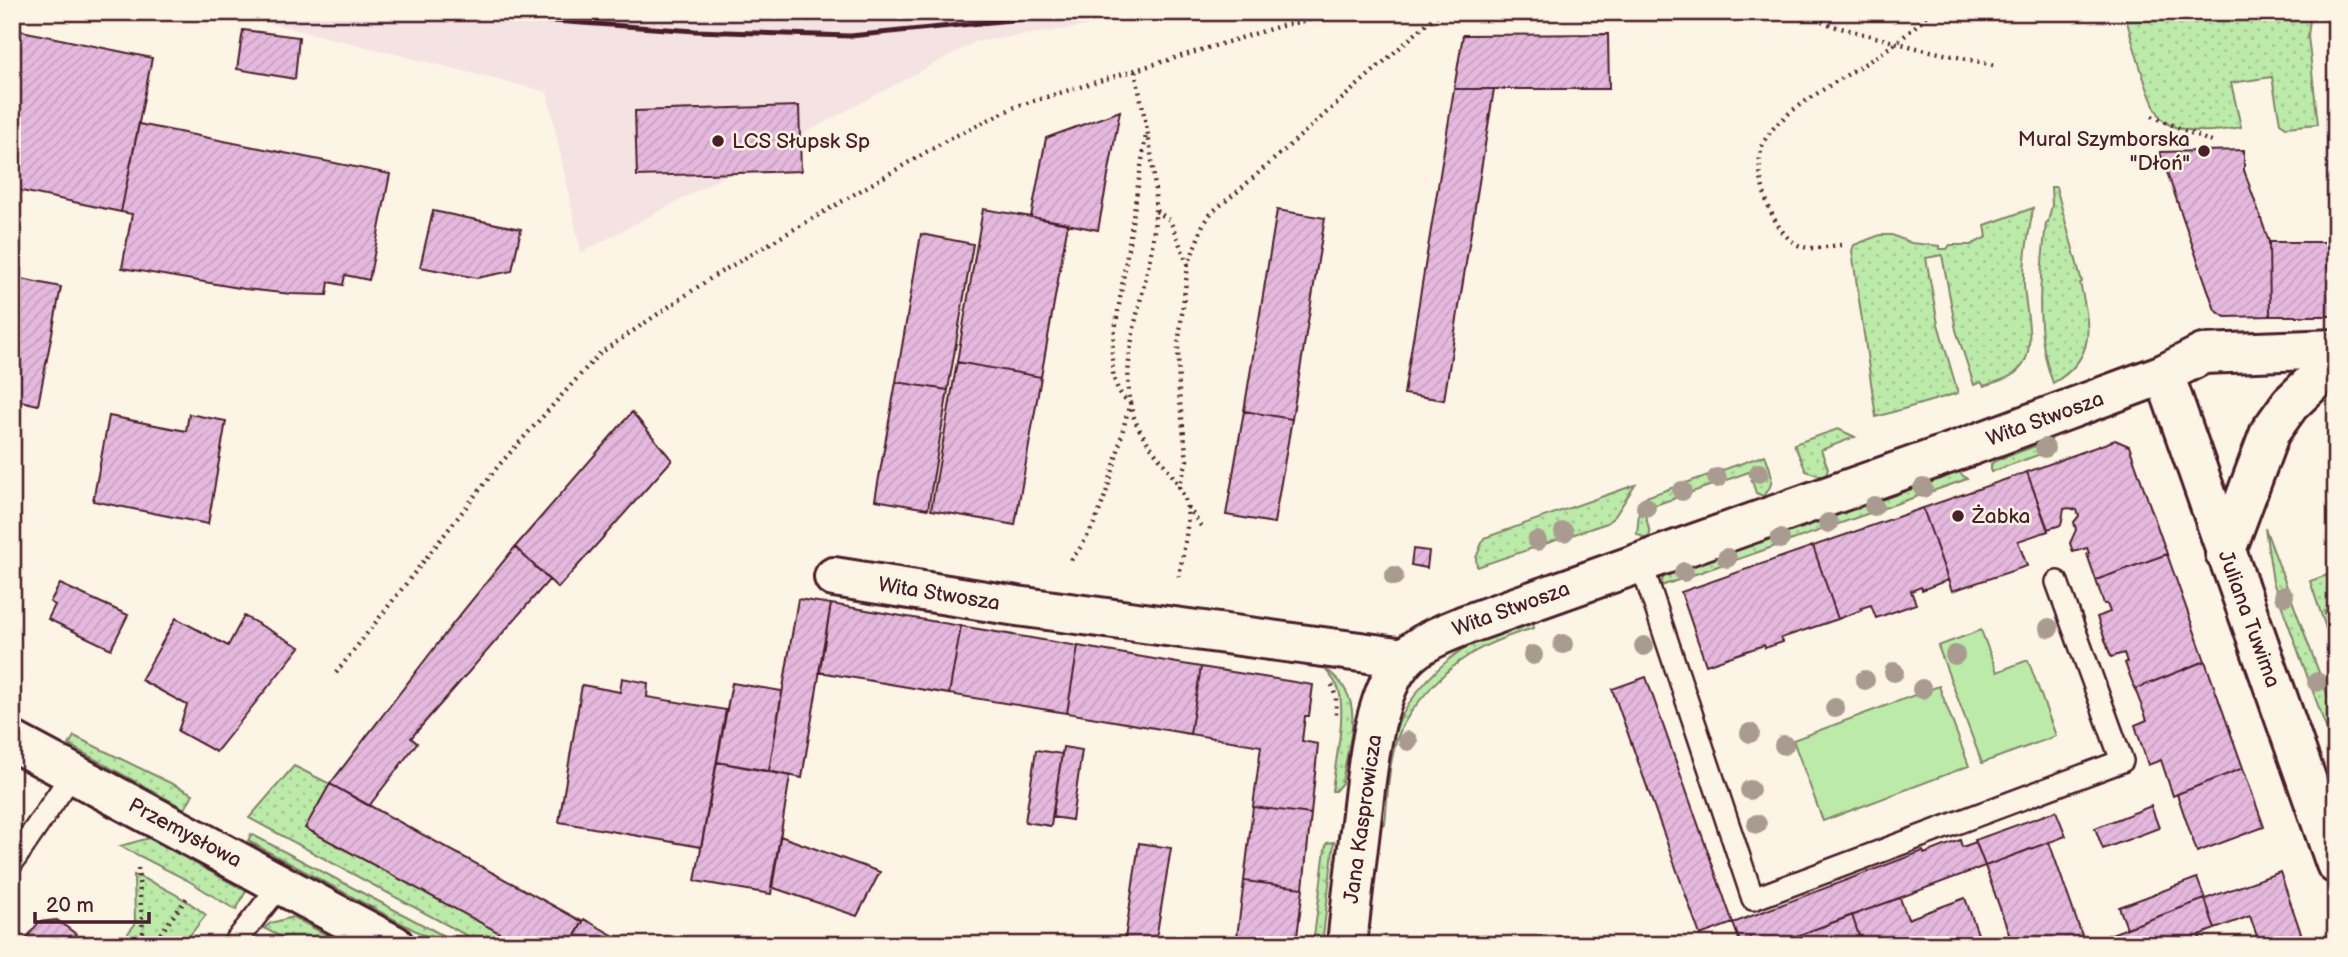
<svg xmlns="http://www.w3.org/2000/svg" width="2348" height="957" font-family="'Balsamiq Sans',sans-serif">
<defs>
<pattern id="grass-dots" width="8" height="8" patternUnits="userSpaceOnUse" patternTransform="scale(1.75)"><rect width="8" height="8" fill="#bbeaa9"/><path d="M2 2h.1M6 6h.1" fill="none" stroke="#a2c892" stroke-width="1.8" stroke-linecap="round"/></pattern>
<pattern id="building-hatch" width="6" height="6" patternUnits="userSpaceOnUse" patternTransform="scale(1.75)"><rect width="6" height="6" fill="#e5b9de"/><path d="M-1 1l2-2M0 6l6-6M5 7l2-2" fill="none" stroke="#c69fbf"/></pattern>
</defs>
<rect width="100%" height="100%" fill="#fcf5e5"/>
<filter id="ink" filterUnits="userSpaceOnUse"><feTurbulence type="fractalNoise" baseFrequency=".0143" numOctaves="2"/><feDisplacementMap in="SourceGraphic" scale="14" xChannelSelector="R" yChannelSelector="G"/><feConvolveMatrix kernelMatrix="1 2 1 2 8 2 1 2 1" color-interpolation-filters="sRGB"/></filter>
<g filter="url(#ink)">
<path fill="#f5e3e3" d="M225 12H1189L975 42 581 253 547 92Z"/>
<path fill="url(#grass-dots)" stroke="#82846a" stroke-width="2" d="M2124 12H2311L2308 36 2318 124 2286 127 2280 123 2272 77 2231 83 2241 127C2217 132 2188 135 2166 123 2150 113 2131 33 2124 12Z
M2051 187H2056L2082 282 2080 283C2090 326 2097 358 2053 383 2034 333 2040 276 2046 223L2048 222 2052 205Z
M2033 208C2029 233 2023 259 2024 285 2025 308 2035 339 2025 361 2018 377 1998 381 1984 386L1981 382 1974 385 1956 330 1942 255 1926 258 1938 324 1958 393 1876 417 1852 251 1854 245 1880 235H1892L1911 243 1940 246V249H1947L1950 245H1971L1987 237 1985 225Z
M1838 429 1855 437 1821 450 1828 469 1826 475H1817L1806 471 1794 444Z
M2051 440 2049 451 1991 472V464L1995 461Z
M1765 455C1771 470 1777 484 1763 496L1756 493 1749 472 1644 509 1650 533 1649 537 1644 538 1637 534 1640 502 1643 498Z
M1959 472 1967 479 1661 586 1660 585 1665 574Z
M1635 485 1615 516 1607 523 1477 567 1476 558 1484 538Z
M2265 528 2336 718V755L2273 582Z
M2336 572V607L2324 611 2336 644V658L2310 581Z
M1532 619 1534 628C1486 642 1454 658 1422 698 1413 709 1404 720 1399 734 1388 761 1388 795 1385 824L1378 826C1383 793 1384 757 1397 726 1411 693 1442 661 1472 643 1491 633 1512 626 1532 619Z
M1323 667C1370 698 1348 738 1342 783L1335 791H1332C1335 762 1346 718 1339 690 1336 681 1329 674 1323 667Z
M74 736 193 794 185 809 69 745Z
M294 766 330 784 306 827 516 941 513 945H484L249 818Z
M251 834 461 945H442L248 841Z
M149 838 246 891 236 910 187 880 120 846Z
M1334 842 1322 945H1313L1325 849 1327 843Z
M134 875C157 883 188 900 206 915L182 945H119L135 924Z
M293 917 346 945H295L264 928 271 923Z"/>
<path fill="#bbeaa9" stroke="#82846a" stroke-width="2" d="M1981 630 1997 672 2028 660 2056 736 1982 763 1938 646Z
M1939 686 1969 766 1823 821 1793 740Z"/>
<path fill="url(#building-hatch)" stroke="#4a1f2b" stroke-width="2" d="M12 29 152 58 121 212 12 189Z
M243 30 299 37 295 79 237 69Z
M1608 34 1609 89H1454L1463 35Z
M1454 89H1494L1444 400 1404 394Z
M799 106 801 171 637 176 635 111Z
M1120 111 1098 230 1031 217 1046 138Z
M139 124 390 174 369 280 345 275 343 285 329 282 327 295 291 294 245 289 122 268 132 214 121 212Z
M2244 150V170L2269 242 2270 316 2225 317 2215 310 2160 152Z
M983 209 1068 223 1041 377 957 362Z
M1277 210 1325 218 1292 419 1244 411Z
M433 211 521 229 512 271 477 278 420 267Z
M921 234 973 244 948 390 896 382Z
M2269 242H2336V316H2270Z
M12 277 61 287 38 405 12 399Z
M957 362 1041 377 1015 525 931 510Z
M896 382 948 390 928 509 875 500Z
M1244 411 1292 419 1274 523 1226 515Z
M632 412 672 460 558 588 515 547Z
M189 414 226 421 208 524 93 501 109 416 186 431Z
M2115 440 2129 446 2167 554 2096 580 2087 554 2089 553 2087 548 2073 552 2070 543 2076 530 2074 522 2079 516 2077 510 2069 508 2064 509 2061 525 2048 529 2027 472Z
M2027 472 2048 531 2018 541 2027 566 1952 591 1923 508Z
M1923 508 1948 580 1922 590 1921 587 1911 591 1916 604 1876 618 1871 605 1861 608 1862 610 1838 619 1813 546Z
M1813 546 1838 619 1781 638 1783 642 1765 648 1764 645 1706 665 1681 592Z
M515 547 549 580 411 738 417 743 369 806 330 784 455 621Z
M1413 549 1429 551 1427 568 1411 565Z
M2167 554 2205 661 2135 689 2125 663 2127 662 2124 653 2111 657 2097 617 2110 612 2107 604H2104L2096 580Z
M60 584 128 615 111 649 48 619 55 605 50 602Z
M798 599 831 604 802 778 769 771Z
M831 604 961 626 949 694 819 672Z
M244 616 300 647 216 752 178 731 187 705 141 680 176 618 228 646Z
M961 626 1078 646 1067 713 949 694Z
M1078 646 1201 667 1190 734 1067 713Z
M2205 661 2243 768 2173 796 2161 760 2148 765 2135 725 2147 720 2135 689Z
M1201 667 1313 685 1309 716H1305L1302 741 1318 744 1311 814 1253 807 1261 746 1190 734Z
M1646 677 1733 923 1700 935 1612 689Z
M622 678 648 683 647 697 726 710 701 847 559 822 582 685 620 692Z
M732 683 782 691 769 771 717 762Z
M1063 747 1082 750 1072 820 1052 817Z
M1036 750 1062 754 1051 826 1025 822Z
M717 762 790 776 771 894 695 881Z
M2243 768 2264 827 2197 852 2177 794Z
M330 784 583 922 570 945H522L305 828Z
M2151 806 2159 828 2103 849 2095 828Z
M1253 807 1311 814 1303 888 1244 881Z
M2056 811 2066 836 1985 866 1975 840Z
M780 836 880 872 857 916 771 887Z
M1960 840 1962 847 1976 842 1985 866 1773 945H1753L1750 938 1740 942 1733 923 1923 851 1924 854Z
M2049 842 2085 944 2013 945 1985 866Z
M1139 843 1171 848 1155 945 1125 939Z
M2280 872 2305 945H2260L2250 916 2215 929 2205 899Z
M2197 878 2205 899 2127 928 2119 907Z
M1244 881 1303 888 1296 945H1236Z
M1900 898 1908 919 1965 898 1982 945H1862L1852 915Z
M2205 899 2215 929 2199 935 2202 945H2082Z
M1852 915 1862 945H1773Z
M584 919 625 942 624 945H570Z
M57 920 76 934 68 945H21L39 922Z"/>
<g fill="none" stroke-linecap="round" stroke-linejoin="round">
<defs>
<path id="service" d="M1641 563 1753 899 2122 761 2057 582
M12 863 73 773
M233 945 281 884"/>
<path id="minor" d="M2225 553 2270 432 2290 404 2336 360
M834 577 1017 606 1405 658
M1347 945C1351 904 1356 863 1361 822 1367 776 1372 694 1405 659 1420 642 1445 633 1465 625L1967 447 2164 374"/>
<path id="tertiary" d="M2336 349 2203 354 2164 374 2336 864
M12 741 394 945"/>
</defs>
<use href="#service" stroke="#4a1f2b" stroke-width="26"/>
<use href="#minor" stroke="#4a1f2b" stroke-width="44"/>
<use href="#tertiary" stroke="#4a1f2b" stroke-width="44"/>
<path stroke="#4a1f2b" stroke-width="4.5" stroke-dasharray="2 5" stroke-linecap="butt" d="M1803 12 1833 26 1917 48 1998 66
M1135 71C1146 126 1161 182 1153 239 1146 294 1120 350 1131 407 1139 445 1175 466 1186 503 1191 521 1182 557 1179 577
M2152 116 2216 144
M2153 140 2186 142
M1156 211 1170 220 1188 265
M1841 245C1830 246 1814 250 1804 247 1772 240 1749 166 1765 140 1778 118 1800 105 1821 91 1858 67 1900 46 1929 12
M1179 488 1187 460 1179 394 1178 346 1188 265 1203 225 1212 212 1237 192 1440 12
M1188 507 1203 529
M1071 560C1107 517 1115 456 1130 403 1112 390 1112 369 1112 349L1146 135
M336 673 499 465 599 354 714 276 947 140 1017 106 1277 27 1344 12
M1332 685 1336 698V715
M138 868 144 945
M152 945 189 895"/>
<use href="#service" stroke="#fcf5e5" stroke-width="21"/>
<use href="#minor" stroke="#fcf5e5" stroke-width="38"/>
<use href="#tertiary" stroke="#fcf5e5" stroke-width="38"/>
<path stroke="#4a1f2b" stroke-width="5" d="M426 12 695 31 850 36 1091 12"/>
</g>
<g fill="#aa9b90">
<circle cx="2045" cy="448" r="10"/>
<circle cx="1759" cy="473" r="10"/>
<circle cx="1717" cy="478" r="10"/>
<circle cx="1923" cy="488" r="10"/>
<circle cx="1682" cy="491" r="10"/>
<circle cx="1874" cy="506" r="10"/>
<circle cx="1646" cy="507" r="10"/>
<circle cx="1828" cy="523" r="10"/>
<circle cx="1564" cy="532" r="10"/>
<circle cx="1780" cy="539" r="10"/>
<circle cx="1537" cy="541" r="10"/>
<circle cx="1727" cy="558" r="10"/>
<circle cx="1684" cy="572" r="10"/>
<circle cx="1394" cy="576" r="10"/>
<circle cx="2284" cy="596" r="10"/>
<circle cx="2049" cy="628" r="10"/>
<circle cx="1563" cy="644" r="10"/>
<circle cx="1644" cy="646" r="10"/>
<circle cx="1533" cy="655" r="10"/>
<circle cx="1955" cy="655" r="10"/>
<circle cx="1894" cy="672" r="10"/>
<circle cx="1865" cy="680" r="10"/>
<circle cx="2317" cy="682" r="10"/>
<circle cx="1922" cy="689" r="10"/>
<circle cx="1835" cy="708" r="10"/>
<circle cx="1750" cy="733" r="10"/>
<circle cx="1408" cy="741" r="10"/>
<circle cx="1784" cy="745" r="10"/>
<circle cx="1750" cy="790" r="10"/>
<circle cx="1757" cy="824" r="10"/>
</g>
</g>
<g fill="#4a1f2b" stroke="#fcf5e5" stroke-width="2.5">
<circle cx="718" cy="141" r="7"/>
<circle cx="2204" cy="151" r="7"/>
<circle cx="1958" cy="516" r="7"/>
</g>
<g text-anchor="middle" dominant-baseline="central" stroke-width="5" stroke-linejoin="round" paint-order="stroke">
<g font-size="21" fill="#4a1f2b" stroke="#fcf5e5" text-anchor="start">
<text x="2190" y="139" text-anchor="end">Mural Szymborska<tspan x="2190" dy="24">"Dłoń"</tspan></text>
<text x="732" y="141">LCS Słupsk Sp</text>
<text x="1972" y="516">Żabka</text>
</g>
<g font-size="21" fill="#4a1f2b" stroke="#fcf5e5">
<text transform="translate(2045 419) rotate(-20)">Wita Stwosza</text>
<text transform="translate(939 594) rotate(9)">Wita Stwosza</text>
<text transform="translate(1511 609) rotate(-20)">Wita Stwosza</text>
<text transform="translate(2249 619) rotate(70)">Juliana Tuwima</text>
<text transform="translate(1363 819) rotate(-82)">Jana Kasprowicza</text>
<text transform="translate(185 833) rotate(28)">Przemysłowa</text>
</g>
</g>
<rect width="2348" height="957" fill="none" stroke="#fcf5e5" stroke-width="42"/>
<rect x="21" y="21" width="2306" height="915" fill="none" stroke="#4a1f2b" stroke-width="2.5" filter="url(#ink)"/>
<path d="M35 912v10h114v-10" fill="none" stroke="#4a1f2b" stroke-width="3.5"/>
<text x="46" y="912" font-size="21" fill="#4a1f2b" stroke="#fcf5e5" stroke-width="5" paint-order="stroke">20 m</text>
</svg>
